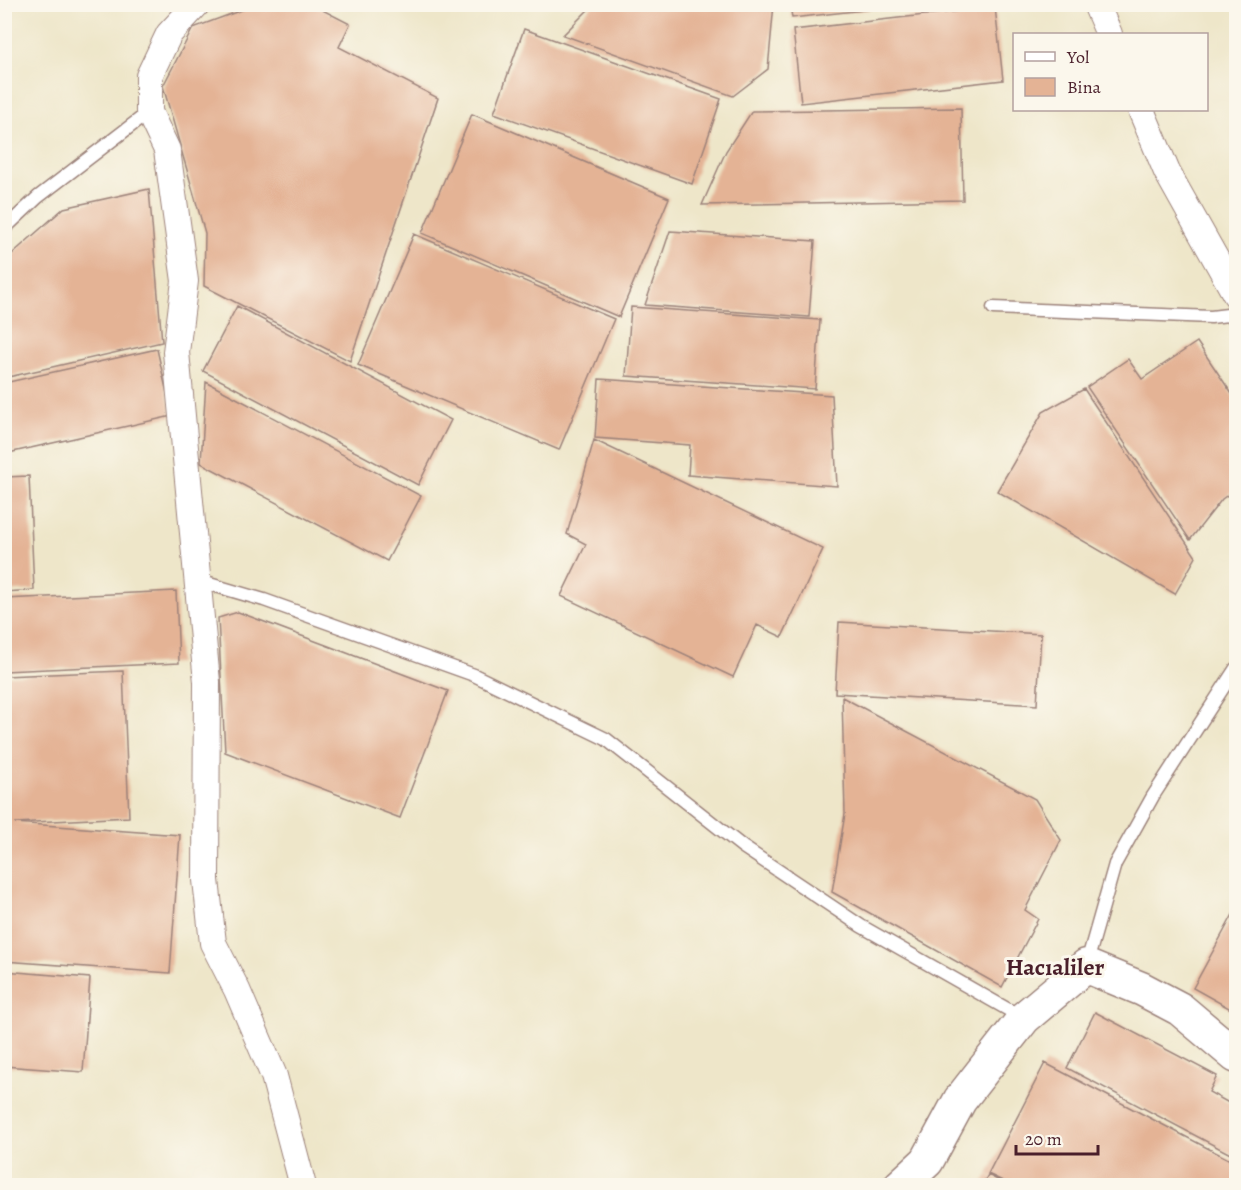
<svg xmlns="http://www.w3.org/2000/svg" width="1241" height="1190" font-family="Alegreya,serif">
<rect width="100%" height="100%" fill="#fbf7ec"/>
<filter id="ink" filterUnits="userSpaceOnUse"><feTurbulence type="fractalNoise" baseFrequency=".0167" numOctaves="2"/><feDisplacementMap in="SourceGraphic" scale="12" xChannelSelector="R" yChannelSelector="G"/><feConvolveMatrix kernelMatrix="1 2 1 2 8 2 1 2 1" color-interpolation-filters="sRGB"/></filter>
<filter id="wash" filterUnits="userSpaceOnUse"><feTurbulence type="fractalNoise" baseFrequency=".008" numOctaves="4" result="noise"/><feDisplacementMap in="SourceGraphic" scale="24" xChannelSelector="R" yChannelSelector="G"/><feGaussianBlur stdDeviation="1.35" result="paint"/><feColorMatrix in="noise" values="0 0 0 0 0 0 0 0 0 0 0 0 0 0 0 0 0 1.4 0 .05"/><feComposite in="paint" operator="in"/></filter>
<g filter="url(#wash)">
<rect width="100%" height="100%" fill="#eee6c9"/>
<g id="blocks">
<path fill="#e4b395" d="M258 4H311L350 24 339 47 438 98 350 361 204 286 205 233 163 86 193 28Z
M594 4H774L768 69 733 96 563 35Z
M790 4H900V6L792 18Z
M995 7 1003 80 801 103 793 30Z
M524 29 721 99 692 184 494 113Z
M961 108 963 200 702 205 726 151 752 111Z
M472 114 669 198 619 317 422 233Z
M149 189 162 342 4 378V261L64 208Z
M670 231 815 241 809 317 645 305Z
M414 234 614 319 559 450 358 365Z
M237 306 451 420 418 485 203 371Z
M631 307 820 320 815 389 626 376Z
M1197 342 1236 400V489L1222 499 1190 540 1087 387 1128 359 1142 379Z
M157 349 172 416 4 454V383Z
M599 379 832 395 837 486 688 475 690 445 595 438Z
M206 382 421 496 387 561 201 463Z
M1084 389 1196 557 1175 594 997 491 1043 412Z
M594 440 823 549 782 637 757 625 733 677 561 596 586 544 567 534Z
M29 476 34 590 4 592V477Z
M176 591 179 663 4 671V599Z
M238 612 448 691 400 818 225 752 218 618Z
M839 622 1041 634 1037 705 835 693Z
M123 671 129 817 15 823 180 835 170 973 4 961V676Z
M842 697 1035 799 1061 840 1025 910 1038 919 1002 987 832 892 845 814Z
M1236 909V1012L1193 988Z
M4 971 90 978 83 1072 4 1066Z
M1095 1012 1217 1076 1209 1092 1236 1107V1157L1067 1068Z
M1045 1063 1236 1163V1185H1011L988 1174Z
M988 1175 1007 1185H982Z"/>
</g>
</g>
<g filter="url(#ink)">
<use href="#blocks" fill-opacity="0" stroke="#9c827a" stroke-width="1.5"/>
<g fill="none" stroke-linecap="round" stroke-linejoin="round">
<defs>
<path id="lane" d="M4 229 38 197 149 112
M993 308 1211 317 1236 314
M199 581 264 600 474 675 606 739 743 847 861 926 1023 1018
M1086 966 1115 864 1153 796 1236 668"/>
<path id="street" d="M197 4 169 34 149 76V112L167 150 185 281 176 352 207 682 206 880 213 943 237 990 274 1076 303 1186
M1096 4 1109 34
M1141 110 1167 172 1236 295"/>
<path id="secondary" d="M900 1186 927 1161 960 1100 1024 1018 1086 966 1142 989 1180 1009 1236 1056"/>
</defs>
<use href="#lane" stroke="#9c827a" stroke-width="15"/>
<use href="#street" stroke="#9c827a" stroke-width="28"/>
<use href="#secondary" stroke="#9c827a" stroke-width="36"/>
<use href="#lane" stroke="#fff" stroke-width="12"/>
<use href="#street" stroke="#fff" stroke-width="26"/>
<use href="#secondary" stroke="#fff" stroke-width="33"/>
</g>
</g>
<g text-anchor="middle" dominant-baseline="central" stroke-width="6" stroke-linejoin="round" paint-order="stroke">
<g font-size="24" font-weight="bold" fill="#4a1f2b" stroke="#fbf7ec">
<text x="1055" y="967">Hacıaliler</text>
</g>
</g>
<rect width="1241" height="1190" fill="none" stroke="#fbf7ec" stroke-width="24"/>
<rect x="1013" y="33" width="195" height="78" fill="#fbf7ec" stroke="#b4a19f" stroke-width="1.5"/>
<rect x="1025" y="52" width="30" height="9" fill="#ffffff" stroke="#b4a19f" stroke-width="1.5"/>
<text x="1067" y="63" font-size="18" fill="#4a1f2b">Yol</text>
<rect x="1025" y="78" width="30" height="18" fill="#e4b395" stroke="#b4a19f" stroke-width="1.5"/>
<text x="1067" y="93" font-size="18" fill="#4a1f2b">Bina</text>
<path d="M1016 1145v9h82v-9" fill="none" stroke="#4a1f2b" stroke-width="3"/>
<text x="1025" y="1145" font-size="18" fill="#4a1f2b" stroke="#fbf7ec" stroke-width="4.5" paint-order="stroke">20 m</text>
</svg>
